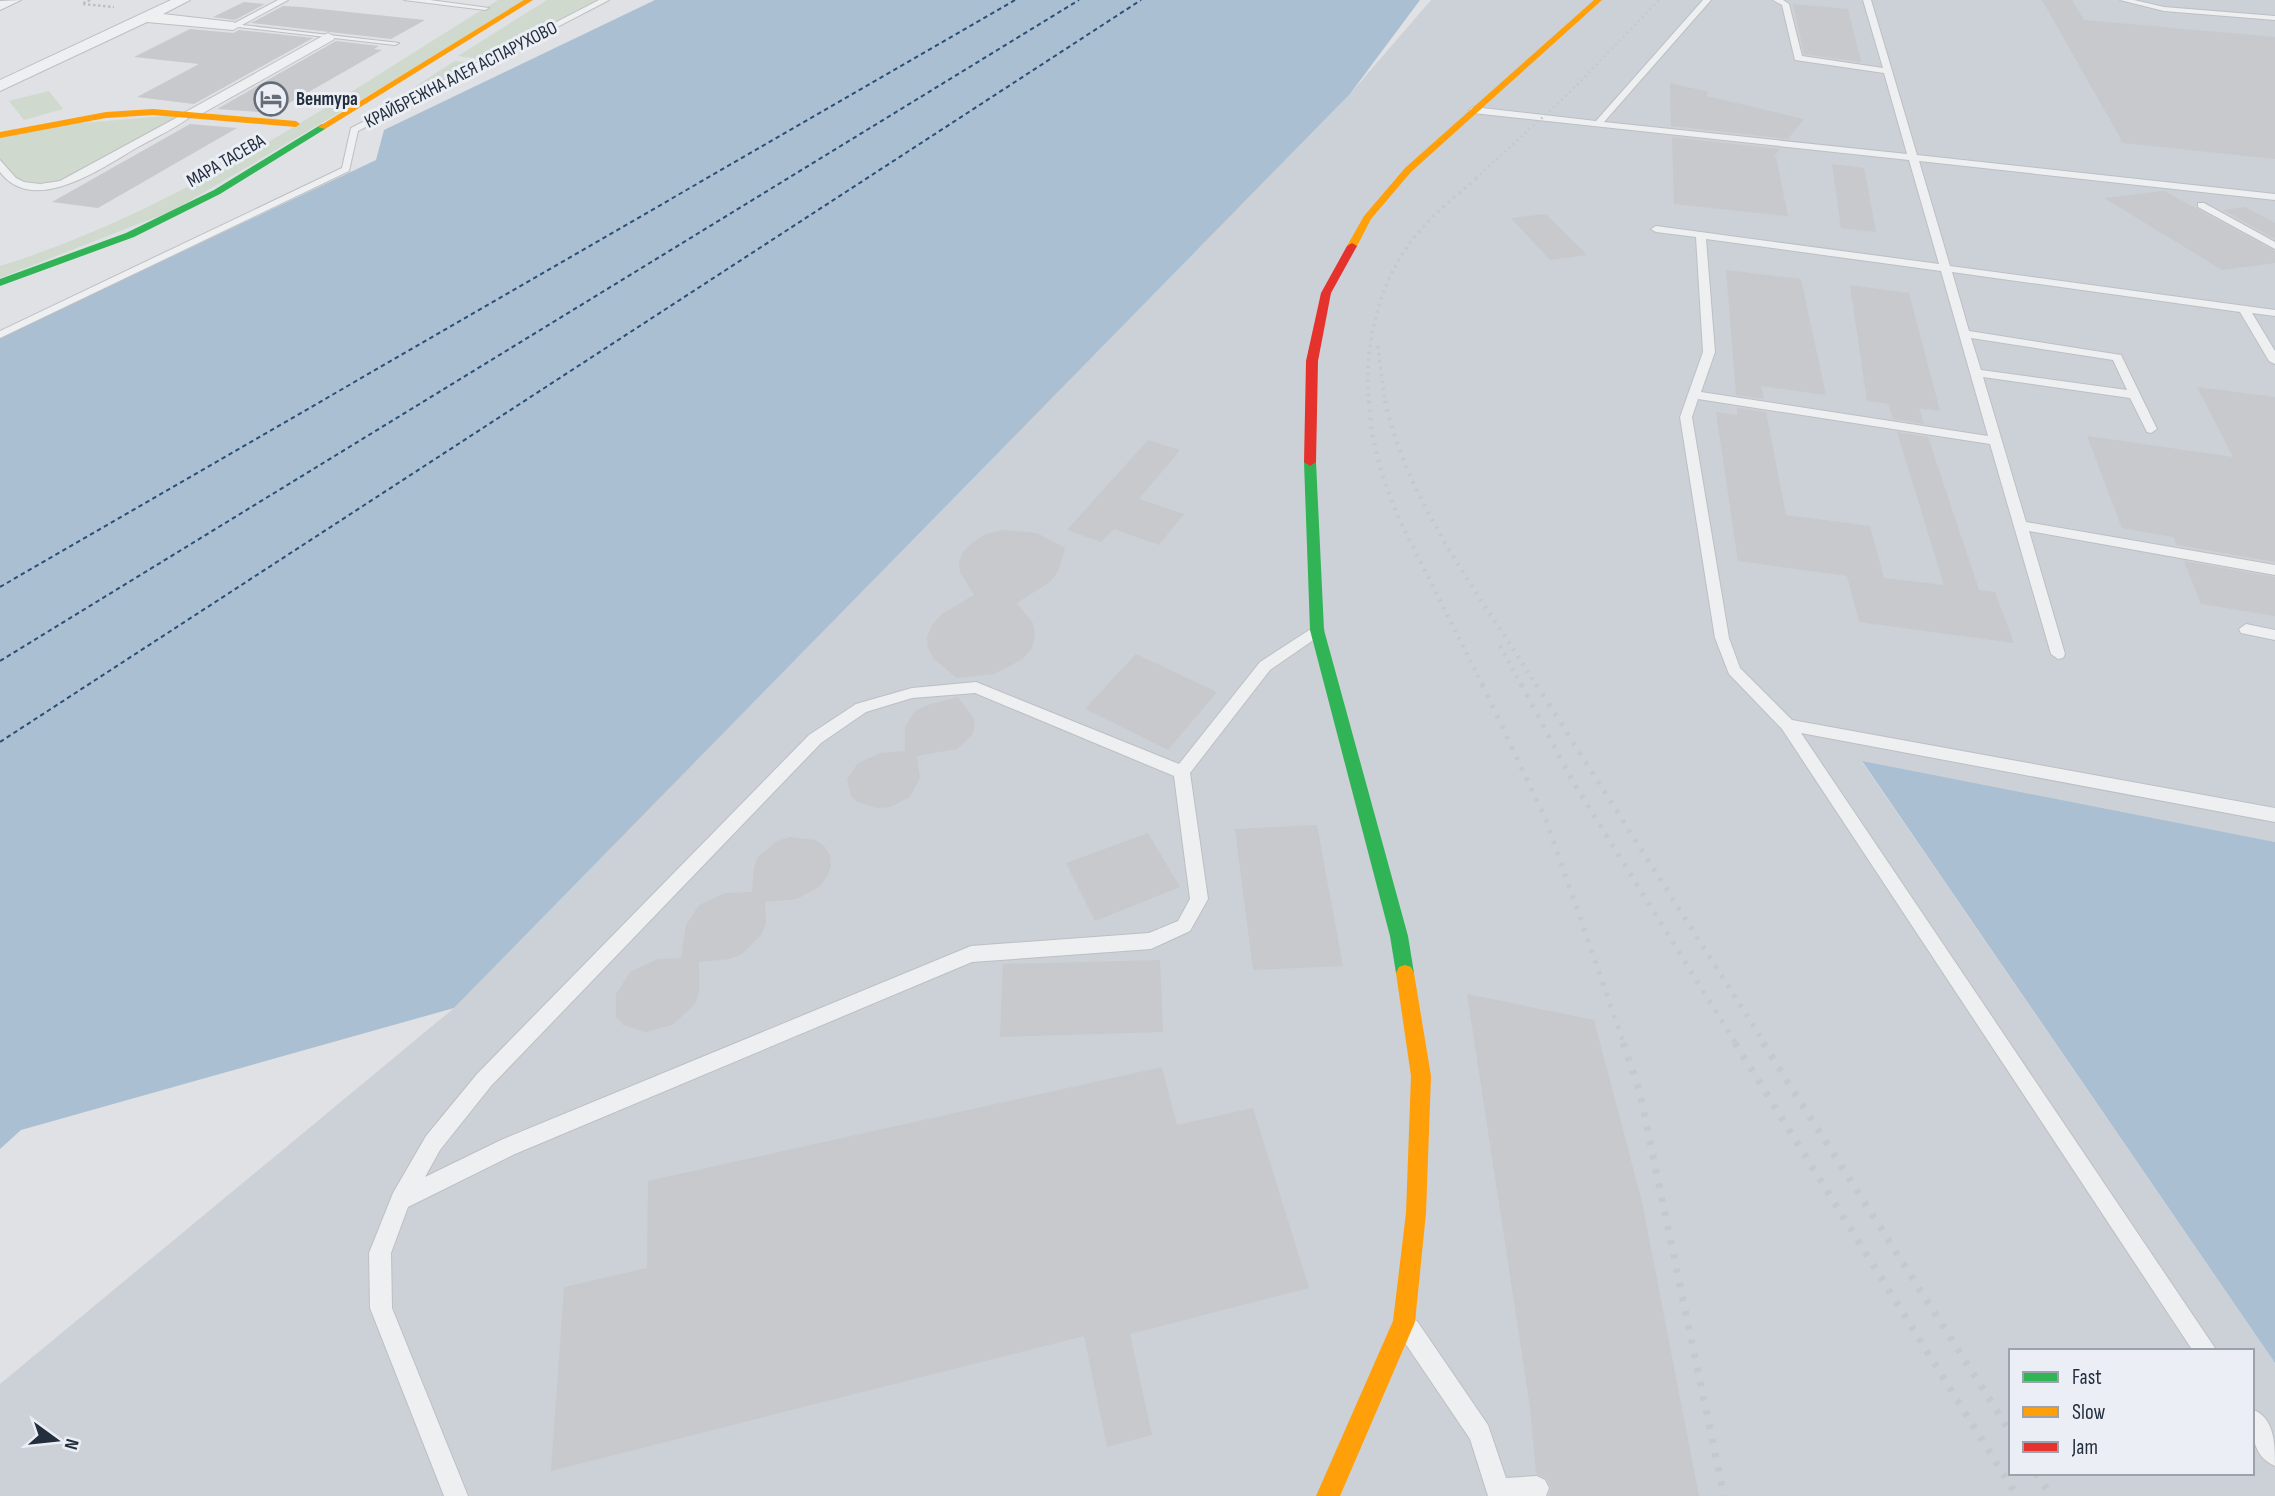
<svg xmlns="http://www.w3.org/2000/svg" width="2275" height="1496" font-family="'Sofia Sans Condensed',sans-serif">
<rect width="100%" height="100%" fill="#dfe1e4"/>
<path fill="#ccd1d8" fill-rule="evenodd" d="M1431 0H2275V842L1862 762 2275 1363V1496H0V1384L454 1008 1350 94ZM2011 1351H2252V1473H2011Z"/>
<path fill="#cfd9ce" d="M498 0H530L174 210 0 278V266C181 210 338 98 498 0Z
M547 0H597L481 59 458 56Z
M455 61 475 63 363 120 375 112Z
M49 91 63 109 24 120 9 101Z
M190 114 71 181 29 187 12 180 0 163V135L45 126Z"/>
<path fill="#aabfd2" d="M655 0H1420L1350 94 454 1008 21 1130 0 1149V338L376 160 384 130Z
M1862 761 2275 842V1363Z"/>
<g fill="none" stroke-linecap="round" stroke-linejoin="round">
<path stroke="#2c4f75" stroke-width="2" stroke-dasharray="4.5 3.5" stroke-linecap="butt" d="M0 587 1015 0
M0 661 1079 0
M0 742 1141 0"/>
</g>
<path fill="#c7c9cc" d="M2042 0H2072L2084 20 2275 37V159L2123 143Z
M244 2 265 4 235 20 213 17Z
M1793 4 1848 9 1861 62 1804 54Z
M283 6 301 7 425 20 391 39 251 23Z
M190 29 233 33 239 30 313 38 194 104 137 97 199 64 134 57Z
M336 41 379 46 374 49 382 50 272 113 217 109Z
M1670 83 1709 92 1706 96 1804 119 1788 139 1671 126Z
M190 124 237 128 98 208 52 202Z
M1672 137 1780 149 1773 157H1776L1788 216 1674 204Z
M1832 164 1864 168 1876 232 1841 228Z
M2164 191 2275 251V263L2222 270 2104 198Z
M2245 207 2275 223V239L2223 210Z
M1546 214 1587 255 1550 260 1511 218Z
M1726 270 1801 279 1826 395 1761 386 1764 399 1736 395Z
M1850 285 1909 293 1940 411 1919 408 1924 424 1893 419 1888 404 1867 401Z
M2197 387 2275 397V562L2177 545 2173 537 2122 528 2087 436 2233 457Z
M1737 408 1766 412 1786 515 1870 526 1884 578 1944 585 1897 432 1928 437 1979 590 1995 592 2014 643 1859 622 1847 576 1738 561 1716 412 1737 415Z
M1148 440 1180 450 1139 499 1184 514 1159 545 1114 529 1101 542 1067 530Z
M1003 530 1037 533 1065 548 1058 572 1050 582 1017 603 1033 623 1035 635 1032 648 1023 659 994 674 957 678 934 659 928 648 927 637 932 625 942 614 974 595 960 572 959 562 963 552 973 542 986 534Z
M2184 561 2275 577V616L2201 604Z
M1136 654 1217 692 1168 750 1085 709Z
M958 697 973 717 975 726 972 735 957 749 917 756 920 778 910 797 890 807 878 808 857 802 851 796 847 779 858 763 880 753 905 751V727L914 712 924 706Z
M1317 825 1343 966 1253 970 1235 829Z
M1148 833 1180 887 1095 921 1066 863Z
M790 837 815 840 824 846 830 855 831 866 827 877 819 887 797 899 765 902 766 924 761 935 742 954 729 959 699 962V993L694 1005 672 1025 646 1032 623 1025 616 1016V994L630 972 658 959 681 958 686 925 699 905 725 893 752 892 754 867 758 857 777 841Z
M1160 960 1163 1032 1000 1037 1003 964Z
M1467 994 1594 1020 1642 1202 1699 1496H1549L1551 1487 1547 1479 1536 1473 1530 1407Z
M1162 1067 1177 1125 1253 1108 1309 1288 1130 1334 1152 1435 1107 1447 1084 1336 551 1471 564 1287 647 1268 648 1181Z"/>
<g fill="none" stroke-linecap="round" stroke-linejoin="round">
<defs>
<path id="lane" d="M278 0H288L242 25 399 43 395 45 229 26Z
M404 0H430L489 8 485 10Z
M599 0H609L358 131 349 171 0 338V331L342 168 351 128Z
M1703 0H1711L1604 122 1907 154 1884 73 1795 60 1782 5 1773 0H1783L1789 4 1802 56 1883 68 1863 0H1871L1917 155 2275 194V200L1919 161 1950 266 2275 310V316L2252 313 2275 351V364L2269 361 2240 312 1952 272 1969 331 2121 355 2157 429 2151 433 2147 432 2130 398 1983 377 2026 522 2275 565V575L2029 531 2065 654 2063 658 2058 659 2051 654 1990 444 1698 399 1692 417 1729 638 1740 668 1792 720 2275 808V822L1801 733 2217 1351H2193L1782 729 1729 674 1715 638 1680 417 1703 352 1696 237 1656 232 1651 229 1656 226 1939 264 1909 160 1473 113 1469 110 1473 107 1596 121ZM1706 239 1941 271 1988 436 1701 392 1715 352ZM1971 338 2113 360 2127 390 1981 370Z
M2120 0H2134L2164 7 2275 16V20L2164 11Z
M187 112 194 114C178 127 156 137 138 147 103 167 34 217 0 172V160L16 178 24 182 40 184 60 181Z
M2198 203H2204L2275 242V249L2198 207Z
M2246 624 2275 630V640L2241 633 2239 629Z
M1317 625 1322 626 1324 630 1322 634 1270 670 1190 773 1208 899 1190 931 1151 949 972 962 515 1154 408 1207 391 1253 392 1308 468 1496H444L370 1308 369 1253 393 1193 426 1136 477 1074 809 735 856 704 912 688 976 682 1179 764 1260 662ZM975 693 1174 776 1190 899 1178 921 1149 933 971 946 501 1140 425 1177 440 1150 491 1086 821 743 866 712 912 698Z
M1409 1318 1417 1321 1488 1425 1506 1478 1537 1476 1545 1480 1549 1488 1546 1496H1488L1470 1439 1401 1337 1398 1329 1401 1321Z
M2252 1409C2275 1418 2275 1444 2275 1466 2251 1456 2252 1431 2252 1409Z"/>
<path id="street" d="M21 0 0 10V1Z
M171 0H190L163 14 233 22 240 26 233 30 147 22 0 91V80Z
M328 33 335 37 333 40 196 117H184L182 114Z"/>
</defs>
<use href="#lane" stroke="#bdbfc2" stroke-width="2"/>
<use href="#street" stroke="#bdbfc2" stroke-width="2"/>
<path stroke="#bdbfc4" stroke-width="2.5" stroke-dasharray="2.5 2.5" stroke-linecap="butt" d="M90 0 82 4 114 7"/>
<use href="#lane" fill="#edeff1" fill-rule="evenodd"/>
<use href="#street" fill="#edeff1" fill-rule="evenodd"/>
<path fill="#30b455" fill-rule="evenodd" d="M322 124 326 127 325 129 220 194 134 237 0 286V279L126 233 214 190Z
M1310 458 1316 462 1324 630 1408 936 1414 973 1411 979 1405 981 1399 979 1396 973 1390 936 1310 630 1304 462Z"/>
<path fill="#ff9f0a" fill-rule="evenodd" d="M524 0H533L325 129 318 127Z
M1594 0H1602L1411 172 1371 219 1356 248H1348L1347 246 1364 216 1405 168Z
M153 109 296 121 300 124 296 127 153 115 106 118 0 138V132L106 112Z
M1405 965 1411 967 1414 973 1431 1076 1426 1213 1415 1322 1340 1496H1316L1393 1321 1406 1213 1411 1076 1396 973 1399 967Z"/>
<path fill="#e5322d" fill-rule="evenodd" d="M1352 243 1357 246 1331 293 1318 361 1316 462 1310 466 1304 462 1306 361 1321 293 1347 246Z"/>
<path stroke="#c6c9cc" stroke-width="2.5" stroke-dasharray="2 3.5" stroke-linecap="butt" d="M1476 178 1567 95 1659 0"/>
<path stroke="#c6c9cc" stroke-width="3.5" stroke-dasharray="2.5 4.5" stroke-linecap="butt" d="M1378 346 1385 403
M1369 403C1363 342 1381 273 1422 228 1439 209 1460 193 1478 177"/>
<path stroke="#c6c9cc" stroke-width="4.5" stroke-dasharray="2.5 6" stroke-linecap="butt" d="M1369 401 1372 434 1382 475 1399 519 1483 686
M1385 401C1407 503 1482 598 1537 686
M1500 646 1522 686"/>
<path stroke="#c6c9cc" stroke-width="5" stroke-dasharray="3.5 8" stroke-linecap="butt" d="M1482 684 1546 820 1624 1044
M1521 684 1572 780 1736 1044
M1536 684 1765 1044"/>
<path stroke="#c6c9cc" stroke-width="7" stroke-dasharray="4.5 10" stroke-linecap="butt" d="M1623 1043 1639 1089 1724 1496
M1735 1043 2017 1496
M1763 1043 2011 1433
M2036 1473 2051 1496"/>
</g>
<defs>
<symbol id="hotel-ring" viewBox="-11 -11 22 22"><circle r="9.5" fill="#ebeff5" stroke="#656d78" stroke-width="1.5"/><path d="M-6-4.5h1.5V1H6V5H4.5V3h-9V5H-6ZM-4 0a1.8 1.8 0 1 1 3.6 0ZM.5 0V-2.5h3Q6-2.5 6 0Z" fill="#656d78"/></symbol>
</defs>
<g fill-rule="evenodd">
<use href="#hotel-ring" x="252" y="80" width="38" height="38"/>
</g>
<g text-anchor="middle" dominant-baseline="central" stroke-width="6" stroke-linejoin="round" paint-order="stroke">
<g font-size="19" fill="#242f3e" stroke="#ebeff5">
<text transform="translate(461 75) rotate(-27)">КРАЙБРЕЖНА АЛЕЯ АСПАРУХОВО</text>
<text transform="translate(226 161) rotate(-30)">МАРА ТАСЕВА</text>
</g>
<g font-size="19" font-weight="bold" fill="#242f3e" stroke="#ebeff5" text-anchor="start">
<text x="296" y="99">Вентура</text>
</g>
</g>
<rect x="2009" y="1349" width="245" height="126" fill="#ebeff5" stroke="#9ba2ac" stroke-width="2"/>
<rect x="2023" y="1372" width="35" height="10" fill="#30b455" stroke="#9ba2ac" stroke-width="2"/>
<text x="2072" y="1384" font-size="21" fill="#242f3e">Fast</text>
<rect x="2023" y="1407" width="35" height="10" fill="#ff9f0a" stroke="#9ba2ac" stroke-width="2"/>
<text x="2072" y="1419" font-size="21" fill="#242f3e">Slow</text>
<rect x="2023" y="1442" width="35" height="10" fill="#e5322d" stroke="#9ba2ac" stroke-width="2"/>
<text x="2072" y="1454" font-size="21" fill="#242f3e">Jam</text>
<g transform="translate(56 1440) rotate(105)" stroke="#ebeff5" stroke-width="5" paint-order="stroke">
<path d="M0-5L12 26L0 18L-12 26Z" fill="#242f3e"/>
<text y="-10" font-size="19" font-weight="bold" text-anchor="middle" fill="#242f3e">N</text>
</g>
</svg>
